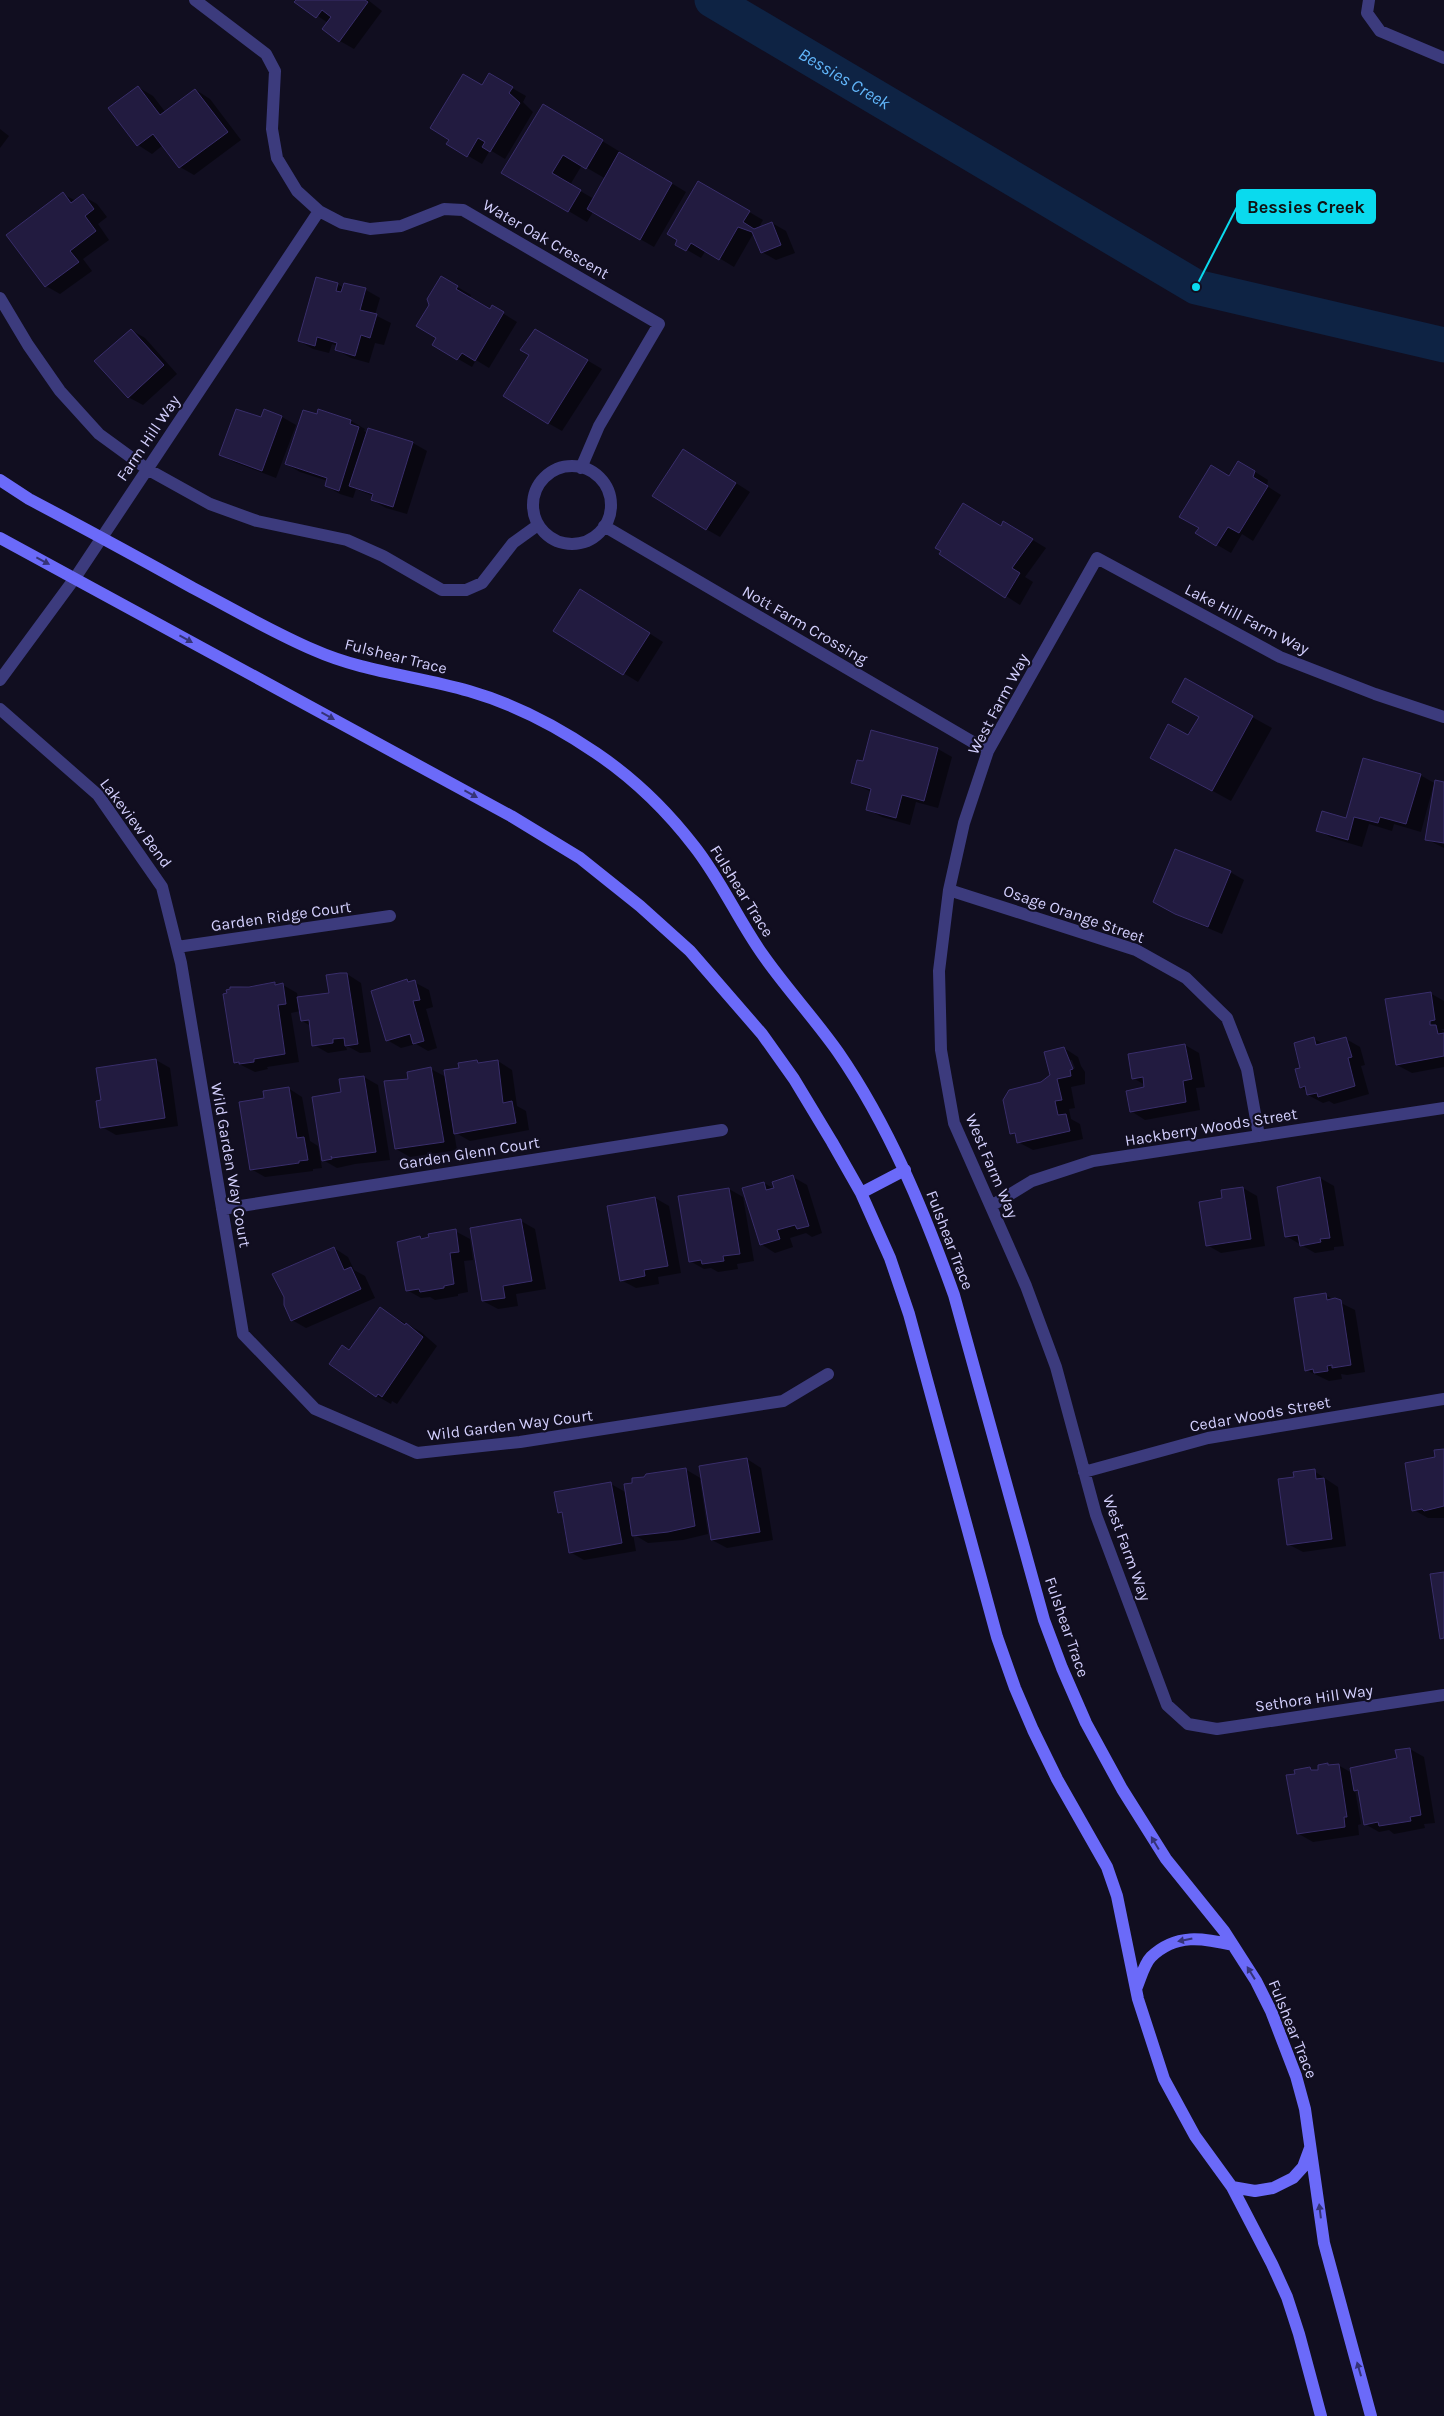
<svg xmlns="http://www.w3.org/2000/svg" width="1444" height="2416" font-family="Karla,sans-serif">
<rect width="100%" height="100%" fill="#110e20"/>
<path fill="#0007" fill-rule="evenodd" d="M297 0H368L382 11 354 49 340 41 328 23 296 1Z
M489 75 526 96 523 102 533 112 505 159 490 150 482 164 448 144Z
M138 87 153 96 166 113 196 90 210 99 241 140 194 175 180 167 163 145 152 154 138 145 110 108Z
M543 105 686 192 654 247 593 212 587 222 503 172ZM582 165 606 179 594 199 570 185Z
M0 129 9 136 0 148Z
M699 183 763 220 758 229 772 223 786 231 795 253 776 260 762 252 753 234 734 267 706 250 701 258 677 244Z
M63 194 76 201 83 196 97 204 107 217 98 224 109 240 83 259 92 271 60 294 46 286Z
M442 278 471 295 469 298 491 311 493 307 517 322 489 368 476 360 472 367 434 345 438 338 430 305Z
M337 284 344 288 345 284 366 290 380 298 375 315 391 323 384 345 375 343 369 363 351 358 337 350 338 346 332 344 329 353 313 349 299 341Z
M131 330 145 338 177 374 143 405 128 397Z
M536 330 602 369 562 431 548 423 531 354Z
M282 417 296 425 276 478 234 462 220 454 262 419Z
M351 421 365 429 364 431 368 433 413 443 427 451 407 514 386 508 372 500 373 496 356 489 353 498 340 494 326 486 328 481 300 472 286 464Z
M684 450 750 492 720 537 706 529Z
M1239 462 1268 480 1267 486 1281 495 1253 541 1242 534 1231 553 1197 533Z
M1001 527 1018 531 1046 548 1025 577 1033 582 1020 605 1006 596Z
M594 598 663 642 638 682 555 631Z
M1185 680 1272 728 1231 801 1171 768 1200 717Z
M872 732 938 749 952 757 938 808 916 802 910 825 882 817 867 809 872 792 852 783 864 763Z
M1420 775 1436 784 1444 783V848L1426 839 1435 788 1433 787 1421 832 1394 824 1392 831 1369 824 1362 847 1332 838 1317 830 1347 819Z
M1230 872 1244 880 1222 934 1191 921 1155 901Z
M347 974 361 983 371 1052 360 1053 349 1047H346L347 1050 328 1053 314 1045 311 1026 302 1021 300 1011 291 1013 299 1062 267 1067 268 1069 255 1072 235 1062 228 994 232 988 274 983 283 985 297 993 298 998 330 994Z
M407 980 414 982 429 990 433 1007 426 1009 437 1048 428 1051 416 1044 401 1048 387 1040Z
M1430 993 1444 1001V1029H1441L1444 1031V1067L1412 1073 1397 1065Z
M1314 1039 1324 1044 1346 1039 1360 1047 1365 1065 1361 1066 1369 1094 1334 1104 1329 1101 1323 1103 1308 1095 1307 1091 1301 1087V1069Z
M1185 1045 1199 1053 1205 1087 1196 1088 1200 1110 1145 1120 1131 1111 1146 1088 1145 1085 1133 1078Z
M1064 1048 1078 1057 1081 1066 1085 1072V1084L1071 1087 1075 1108 1069 1109 1071 1119 1080 1124 1083 1139 1033 1150 1018 1142 1017 1136 1011 1133 1042 1083 1051 1075ZM1069 1060H1072L1075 1068 1073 1069Z
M156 1060 170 1068 178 1126 116 1135 102 1127V1101Z
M477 1061 482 1064 498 1061 512 1070 517 1106 526 1111 529 1130 470 1141 454 1132 457 1150 410 1157 396 1149 409 1080 431 1069 446 1077Z
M364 1077 378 1085 390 1160 355 1164 337 1168 323 1160 343 1093Z
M288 1088 302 1097 310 1141 318 1146 322 1168 313 1169V1171L265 1177 251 1169 266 1099Z
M793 1177 807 1185 822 1233 812 1237 806 1233 790 1238 793 1247 775 1253 761 1244 764 1183 776 1190Z
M1320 1178 1334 1186 1344 1246 1334 1247V1250L1315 1253 1286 1236 1278 1188Z
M1243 1188 1257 1196 1265 1246 1221 1253 1207 1245 1224 1199Z
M729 1189 743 1197 754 1261 737 1264 738 1269 718 1272 711 1268 704 1269 690 1261 679 1197Z
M655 1198 669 1206 681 1273 658 1277 659 1284 636 1288 621 1280 608 1207Z
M521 1221 535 1229 546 1289 516 1294 518 1306 498 1309 483 1301Z
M455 1231 470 1239 473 1260 464 1261 468 1292 458 1294V1296L435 1300 430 1297 421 1298 407 1290 420 1237 425 1239Z
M334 1248 348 1257 354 1270 365 1276 375 1298 306 1328 292 1320Z
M1325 1295 1355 1310 1365 1372 1347 1375 1341 1374 1342 1379 1329 1381 1306 1370Z
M380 1309 421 1332 437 1346 397 1404 392 1401 391 1404 377 1396 330 1363 350 1351Z
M1444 1450V1518H1428L1414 1510 1436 1458Z
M747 1459 761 1468 773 1540 727 1548 712 1540 703 1480H700L708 1534 683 1540 648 1543 633 1534 636 1551 584 1560 570 1552 564 1515 559 1512 611 1484 627 1493 685 1469 702 1479 700 1467Z
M1314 1471 1338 1487 1346 1546 1303 1552 1288 1544 1295 1478Z
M1410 1749 1424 1757 1435 1823 1424 1824 1425 1828 1394 1834 1389 1830 1379 1832 1365 1824 1360 1793 1355 1790 1361 1824 1358 1825 1359 1835 1313 1842 1299 1834 1296 1775 1310 1768 1315 1771 1338 1765 1352 1773 1398 1759Z"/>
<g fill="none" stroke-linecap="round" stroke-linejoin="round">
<path stroke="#0e2344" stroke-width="35" id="s1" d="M712 0 1196 287 1444 345"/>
</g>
<path fill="#221b40" stroke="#392e6b" d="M296 0H365L368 2 339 42 322 29 331 17 322 10 316 18 294 2Z
M489 73 513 87 509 93 520 103 490 152 482 147 485 142 478 138 467 157 446 144 449 140 430 128 463 74 482 85Z
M138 86 160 115 195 89 228 132 179 168 153 134 137 146 108 108Z
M543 104 603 140 586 169 563 155 552 173 581 190 568 212 501 173Z
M619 152 672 183 640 240 587 209Z
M698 181 750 211 743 222 754 229 772 222 781 245 761 253 752 232 738 227 719 260 691 243 686 251 675 245 677 240 667 234Z
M63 192 71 203 83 194 94 209 85 216 96 231 70 251 79 262 45 287 6 235Z
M441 276 458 286 456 289 490 309 492 305 504 312 475 361 462 353 457 360 432 345 436 338 416 326 429 305 427 299Z
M316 277 338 283 336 291 341 292 344 283 366 288 360 310 377 314 370 338 361 335 355 356 335 350 337 343 317 337 315 346 298 341Z
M131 329 164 365 128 398 94 361Z
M535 329 588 360 548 424 503 396 529 355 520 350Z
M236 409 261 417 264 409 282 416 262 471 219 455Z
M318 409 351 420 350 424 359 427 339 491 325 486 327 478 285 464 303 410 317 414Z
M368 428 413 442 393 507 371 500 373 494 349 486Z
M683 449 736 483 706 530 652 496Z
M1238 461 1255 471 1253 477 1268 486 1239 533 1228 527 1216 546 1195 533 1199 528 1179 517 1211 465 1229 476Z
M963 503 1001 526 1003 521 1033 539 1012 568 1020 573 1005 598 939 554 941 551 935 548Z
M580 589 650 633 623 675 553 631Z
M1185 678 1253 716 1212 791 1150 758 1168 724 1188 735 1199 717 1172 702Z
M871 730 938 748 924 801 902 795 896 818 866 810 871 789 851 783 857 760 863 761Z
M1363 758 1421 774 1406 824 1380 817 1378 823 1354 817 1348 840 1316 831 1322 811 1346 818Z
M1435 780 1444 782V843L1425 840Z
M1175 849 1231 871 1208 927 1175 914 1153 902Z
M340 973H347L358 1044 345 1046 344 1038 333 1039V1043L312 1046 309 1020 301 1021 297 997 329 993 326 975Z
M407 979 408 982 415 980 420 1000 413 1001 424 1041 413 1044 410 1034 386 1041 371 991Z
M275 982V985L283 983 286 1004 278 1005 285 1054 254 1059V1062L239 1064V1062L234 1063 223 994 227 993 226 990 230 989V987H249Z
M1431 992 1435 1020 1430 1021V1025H1436L1438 1034 1444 1033V1056L1396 1065 1385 999Z
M1314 1037 1316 1045 1346 1037 1352 1057 1348 1058 1355 1086 1318 1097 1317 1093 1307 1095 1305 1086 1300 1088 1295 1069 1300 1068 1294 1043Z
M1185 1044 1192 1079 1183 1081 1186 1102 1130 1112 1126 1091 1144 1087 1143 1077 1132 1079 1128 1054Z
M1064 1047 1073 1069 1070 1070 1071 1076 1057 1079 1062 1100 1055 1101 1058 1115 1066 1114 1070 1131 1017 1143 1015 1133 1010 1134 1003 1100 1009 1090 1041 1082 1050 1075 1044 1052Z
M156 1059 165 1118 100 1128 96 1101 101 1100 96 1068Z
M477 1060 478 1063 498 1060 503 1103 512 1101 516 1123 454 1134 444 1070 459 1068 458 1063Z
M431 1067 444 1142 395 1149 384 1081 408 1079 407 1072Z
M364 1076 376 1152 332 1158 331 1156 332 1159 322 1161 312 1097 341 1092 339 1079Z
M289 1087 297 1138 304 1137 308 1160 299 1161V1163L250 1170 239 1102 264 1098 263 1091Z
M793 1175 809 1226 797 1229 795 1225 777 1230 780 1239 760 1245 742 1188 764 1182 766 1190 774 1188 772 1182Z
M1320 1177 1330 1238 1320 1239 1321 1242 1300 1246 1298 1235 1285 1237 1277 1187Z
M1243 1187 1251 1239 1206 1246 1199 1202 1222 1198 1221 1190Z
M729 1188 740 1254 723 1256 724 1261 702 1264 701 1260 689 1262 678 1196Z
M655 1197 668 1266 644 1270 645 1276 620 1281 607 1206Z
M521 1219 532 1281 503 1286 505 1298 482 1301 470 1228Z
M456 1229 459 1252 450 1253 454 1284 444 1286V1288L420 1292 419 1289 406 1291 397 1242 420 1236 421 1239 429 1237 428 1234Z
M334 1247 344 1270 351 1267 361 1289 291 1321 284 1305V1297L272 1274Z
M1326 1293 1327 1300 1335 1298 1341 1300 1351 1365 1332 1368V1365L1327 1366 1328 1371 1314 1373 1313 1369 1305 1371 1294 1298Z
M380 1307 405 1325 406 1323 423 1337 382 1397 378 1394 376 1397 329 1364 342 1345 349 1350Z
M1444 1449V1506L1424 1511 1422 1509 1412 1511 1405 1463 1435 1457 1434 1450Z
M747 1458 760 1532 711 1540 699 1466Z
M686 1468 695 1526 668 1532 632 1536 624 1484 632 1483V1478L644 1477 646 1474Z
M1315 1469 1316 1479 1324 1478 1332 1539 1287 1545 1278 1479 1294 1477 1293 1472Z
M611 1482 622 1543 569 1553 562 1512 558 1513 554 1492Z
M1444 1572V1638L1440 1639 1430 1574Z
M1410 1748 1421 1815 1410 1817 1411 1821 1379 1826 1378 1822 1364 1825 1358 1790 1354 1791 1350 1768 1397 1758 1395 1750Z
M1328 1763V1765L1339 1764 1347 1817H1344L1345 1827 1297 1834 1286 1775 1295 1774 1294 1770 1310 1767 1311 1770H1318V1765Z"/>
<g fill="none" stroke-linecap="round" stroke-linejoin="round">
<path stroke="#3c3b7d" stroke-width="12" d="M195 0 266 54 275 71 272 129 277 158 297 191 319 211 342 223 370 229 401 226 444 209 463 210 659 324 599 426 581 468
M1369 0 1367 13 1380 31 1444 58
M0 298 28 345 60 391 99 434 147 469 210 504 257 521 347 540 383 556 442 590H466L482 583 513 543 538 525
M533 505a39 39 0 1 1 78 0a39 39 0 1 1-78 0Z
M604 526 988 751
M0 680 75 578 319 211
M0 709 98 795 162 887 181 963 243 1334 315 1409 417 1453 520 1442 783 1401 828 1374
M1444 717 1375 694 1280 657 1097 558 988 751 964 823 949 890 939 971 941 1050 954 1123 1026 1286 1056 1367 1096 1515 1167 1705 1188 1724 1217 1729 1444 1695
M949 890 1136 950 1186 978 1227 1018 1247 1069 1259 1136
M177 947 390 916
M991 1206 1032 1181 1093 1161 1444 1108
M222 1209 722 1130
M1084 1472 1208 1438 1444 1399"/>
<path stroke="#6b6af9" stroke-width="12" d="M0 480 29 499C84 528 139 558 193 588 233 609 272 632 314 650 363 672 418 676 469 691 514 704 558 727 596 753 633 778 667 811 694 846 721 880 738 920 763 955 786 988 814 1018 838 1052 889 1126 924 1211 954 1295L1044 1620 1062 1668 1086 1723 1122 1789 1166 1859 1224 1931 1256 1981 1271 2011 1296 2076 1305 2109 1324 2243 1371 2416
M0 538 511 816 580 858 640 906 690 951 762 1034 794 1079 832 1142 861 1193 890 1258 909 1314 997 1637 1015 1688 1033 1730 1057 1779 1107 1867 1117 1896 1138 1999 1164 2079 1195 2136 1232 2187 1272 2264 1287 2297 1299 2334 1321 2416
M861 1193 905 1170
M1136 1989C1140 1980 1144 1964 1151 1957 1176 1933 1203 1938 1233 1945
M1232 2187 1255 2191 1273 2188 1293 2178 1303 2167 1310 2148"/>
</g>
<defs><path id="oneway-solid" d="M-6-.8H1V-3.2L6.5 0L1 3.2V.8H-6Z" transform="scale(1.25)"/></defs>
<g fill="#353377">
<use href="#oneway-solid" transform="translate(43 561) rotate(28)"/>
<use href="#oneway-solid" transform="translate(186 639) rotate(29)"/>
<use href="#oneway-solid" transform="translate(328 716) rotate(29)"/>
<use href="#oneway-solid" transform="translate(471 794) rotate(29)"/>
<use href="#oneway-solid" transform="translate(1155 1843) rotate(-121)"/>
<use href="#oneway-solid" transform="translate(1185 1940) rotate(169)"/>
<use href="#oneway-solid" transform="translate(1251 1973) rotate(-122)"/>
<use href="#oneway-solid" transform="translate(1320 2211) rotate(-97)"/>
<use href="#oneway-solid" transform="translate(1359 2369) rotate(-106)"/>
</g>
<g text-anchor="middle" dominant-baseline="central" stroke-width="4.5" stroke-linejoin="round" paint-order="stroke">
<g font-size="16" fill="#d3cffd" stroke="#110e20">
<text transform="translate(546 239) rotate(30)">Water Oak Crescent</text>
<text transform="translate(148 438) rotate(-56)">Farm Hill Way</text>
<text transform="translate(1247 619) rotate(27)">Lake Hill Farm Way</text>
<text transform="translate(805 625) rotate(30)">Nott Farm Crossing</text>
<text transform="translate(396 656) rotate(14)">Fulshear Trace</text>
<text transform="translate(998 704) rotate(-62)">West Farm Way</text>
<text transform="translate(136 823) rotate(53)">Lakeview Bend</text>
<text transform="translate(742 891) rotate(58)">Fulshear Trace</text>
<text transform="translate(1074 914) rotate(19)">Osage Orange Street</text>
<text transform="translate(281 916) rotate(-8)">Garden Ridge Court</text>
<text transform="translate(1211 1127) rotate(-9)">Hackberry Woods Street</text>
<text transform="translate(469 1153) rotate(-9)">Garden Glenn Court</text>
<text transform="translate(231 1165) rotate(80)">Wild Garden Way Court</text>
<text transform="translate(992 1166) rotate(67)">West Farm Way</text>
<text transform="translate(950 1240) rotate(69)">Fulshear Trace</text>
<text transform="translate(1260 1414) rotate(-10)">Cedar Woods Street</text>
<text transform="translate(510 1425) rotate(-7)">Wild Garden Way Court</text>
<text transform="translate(1127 1548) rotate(70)">West Farm Way</text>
<text transform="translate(1067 1627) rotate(71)">Fulshear Trace</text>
<text transform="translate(1314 1698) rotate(-8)">Sethora Hill Way</text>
<text transform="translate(1293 2029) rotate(68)">Fulshear Trace</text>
</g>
<g font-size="18" font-style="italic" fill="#61b5f9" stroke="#110e20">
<text stroke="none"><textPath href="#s1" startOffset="154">Bessies Creek</textPath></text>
</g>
</g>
<path fill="none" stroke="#0adaee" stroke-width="2" d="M1196 287L1237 207"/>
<circle fill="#0adaee" stroke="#110e20" stroke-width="2" cx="1196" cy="287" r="5"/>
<rect fill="#0adaee" stroke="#0adaee" stroke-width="2" x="1237" y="190" width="138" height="33" rx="5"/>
<g font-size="18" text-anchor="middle" font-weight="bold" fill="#111">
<text x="1306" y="213">Bessies Creek</text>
</g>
</svg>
